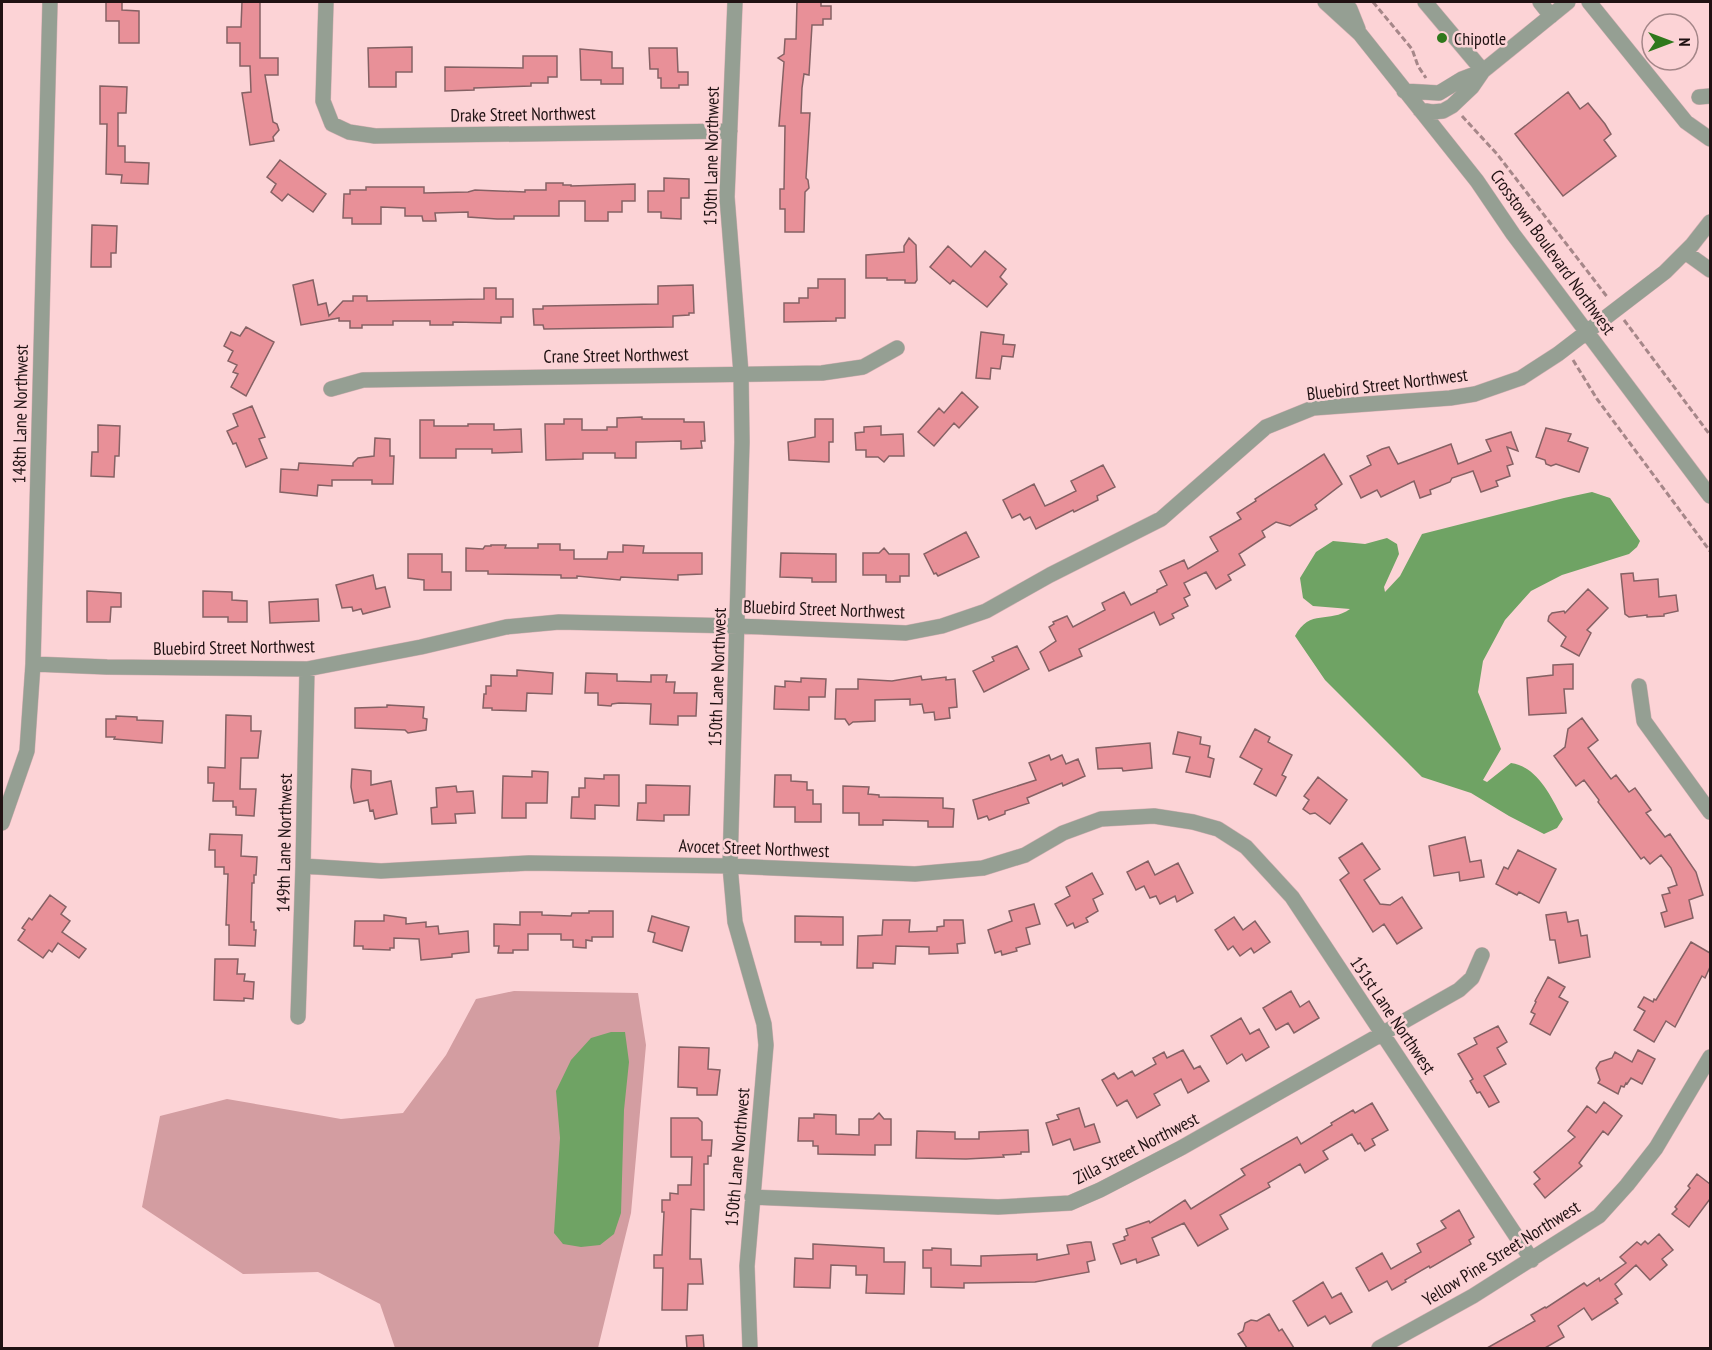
<svg xmlns="http://www.w3.org/2000/svg" width="1712" height="1350" font-family="'PT Sans Narrow',sans-serif">
<rect width="100%" height="100%" fill="#fcd3d6"/>
<path fill="#d39da1" d="M514 991 638 993 646 1045 631 1213 598 1348H395L380 1304 318 1272 243 1274 142 1207 160 1116 227 1099 341 1119 403 1113 446 1055 476 999Z"/>
<path fill="#6fa364" d="M1592 492 1610 498 1640 541 1637 547 1629 554 1562 575 1531 591 1505 620 1483 661 1478 692 1501 749 1483 780 1487 782 1511 763C1538 767 1551 797 1563 819L1557 828 1544 834 1509 816 1471 793 1422 777 1325 680 1295 636C1310 608 1329 624 1350 609L1313 606 1303 598 1300 578 1316 552 1333 541 1365 544 1387 538 1397 544 1399 554 1384 587 1385 592 1400 576 1422 534 1564 498Z
M611 1032H625L629 1062 624 1110 621 1213 614 1234 600 1245 581 1247 563 1244 554 1233 560 1138 556 1091 571 1060 591 1038Z"/>
<path fill="#e89098" stroke="#856164" stroke-width="1.5" d="M106 2H122V10L139 11V43H119V21H106Z
M242 2H260V58H278V75H265L273 122 277 124 279 130 273 137 274 141 250 145 242 93 251 92 250 66H240V43H227V27H241Z
M797 2H821V6H831V19H823V25H812L809 75 804 74 802 88 801 113H810L806 178 808 180 809 188 805 192 804 232H785V209H780V189H784L785 126H779L784 62 778 58 784 54 785 39H796Z
M412 47V72H396V87H369L368 48Z
M649 48H677L678 72H688V85H679V88H661V78H658V69H650Z
M580 49 612 52V68H623V84H601V80H581Z
M523 56H557V77H548V83H531V86L474 88V90L445 91V67L523 68Z
M100 86 127 87 126 113H118V146H125V162L149 163 148 184 121 183 122 175 106 174 107 124H100Z
M1568 92 1580 109 1588 103 1605 124 1611 134 1604 140 1616 156 1563 196 1515 134Z
M280 160 326 194 313 212 288 194 282 201 271 192 276 184 267 177Z
M664 178 689 179V198H681V219L661 218V212H648V191H664Z
M546 183H563V185H571V186L635 184V201H622V212H608V221H585V201H559V216H514V219H497L468 217V212L435 213 436 221H423L422 216H405V208L381 207V224H352V218H343L344 194H350V190H366V187H424V193L468 192 475 190 525 192V190H546Z
M92 225 117 226 116 253H111V267H91Z
M909 238 916 245 917 280 915 283H905V280H887V278H866V255L904 252V246Z
M948 246 971 267 985 251 1006 269 1000 277 1007 284 987 307 953 280 950 284 930 267Z
M818 279H845V318H836V321L784 322V303H799V298H808V288H818Z
M313 280 318 305 326 303 329 316 343 301H353V296H367V301L484 299V288H496V299H513V317H501V323L453 322V325H430V321H393V325H362V328H350V321H339V318L301 325 293 285Z
M693 285 694 313H689V315L673 316V327L544 329 543 325H534L533 309H543V306L658 304V286Z
M246 327 274 342 246 396 231 387 238 374 233 372 237 365 228 361 233 351 224 346 231 332 240 336Z
M981 332 1004 335 1003 344 1015 345 1013 357 1002 356 1000 369 991 368 990 379 976 378Z
M962 392 978 407 959 428 954 423 934 446 918 432 939 408 944 413Z
M252 406 265 437 259 439 267 458 246 467 236 443 233 444 227 431 238 426 233 414Z
M642 417V419H684V422H704L705 441H701L702 448 681 449V441L642 442H636V458H615V453H583V459L546 460 545 424H564V419H582V430H607V427H617V418Z
M815 419H833V442H829V462L789 460 788 442 815 437Z
M420 420H434V426H468V424H494V430L521 429 522 452 492 453V449H456V458H420Z
M98 425 120 426 119 456H115L114 477 91 476 92 452H98Z
M881 426V435L903 434 904 456H889L884 462 878 457H866V450H856L855 433 864 432V427Z
M1546 428 1571 434 1568 441 1588 448 1579 472 1556 464 1551 466 1546 464 1545 460 1536 457Z
M1511 432 1518 451 1507 447 1513 464 1507 466 1510 476 1496 481 1498 486 1481 492 1473 471 1452 478 1450 482 1430 490 1431 494 1420 498 1414 481 1381 497 1377 490 1361 498 1350 476 1371 465 1367 456 1382 449 1389 447 1398 464 1451 444 1458 464 1491 451 1486 440Z
M375 438 390 439V456H394L393 484H372V480H332V486L318 485 317 496 280 492 281 469 298 470 299 463 353 466V463L358 458 374 456Z
M1324 454 1342 484 1315 505 1317 509 1290 526 1276 522 1262 531 1265 537 1239 554 1245 565 1228 575 1231 580 1216 589 1206 572 1184 583 1190 595 1184 598 1188 606 1172 614 1174 618 1160 625 1154 612 1079 649 1082 656 1049 671 1040 652 1056 641 1049 627 1054 624 1053 622 1067 616 1073 627 1105 610 1102 603 1124 592 1131 605 1157 592V590L1167 585 1160 571 1184 560 1188 569 1218 551 1210 537 1241 519 1237 513 1256 501 1255 499Z
M1103 465 1115 487 1097 496 1098 500 1074 512 1073 510 1036 529 1030 517 1024 520 1020 514 1012 518 1003 500 1034 484 1045 506 1052 503 1076 491 1071 481Z
M966 532 979 557 938 576 936 573 934 574 924 554Z
M538 544H560V550H574V559H607L608 552H623V545L644 546 643 553H702V574L678 575V580L621 577 620 580 577 576V578H561V575L488 574V571H466V548L483 549 485 546H491V545H506L505 548H538Z
M884 548 889 554H909V576H900V582H886V575H863V553H879Z
M781 553 836 554V582H812V578L780 577Z
M408 554H442V572H451V590H424V580L408 578Z
M1633 573 1634 581 1658 579 1659 597 1676 595 1678 611 1664 614V616L1647 617V615L1629 617 1625 614 1621 574Z
M373 575 376 589 385 587 390 607 363 614 361 609 353 611 352 607 342 608 336 585Z
M1588 589 1608 608 1587 630 1591 633 1579 656 1561 646 1566 637 1548 621 1549 616 1552 613 1564 611 1565 613Z
M87 591 121 593V607H111L110 622H87Z
M203 591 232 592V600L247 601V622H228V617H203Z
M318 599 319 621 270 623 269 602Z
M1017 646 1029 669 984 692 973 671 994 661 992 657Z
M1573 664V689H1564L1566 713 1529 715 1527 678 1553 675V665Z
M517 670 553 673 552 694 527 693 526 711 492 710V708H483L484 694H486V686H491V675L517 676Z
M586 673 617 674V681L651 682V675H667L666 682H675L674 693H697L696 716H678V725L650 724 651 704 619 703 612 704 611 706 598 705V693H585Z
M921 676 922 680 946 677V680L955 679 957 707 949 708 950 718 935 720 934 712 924 713 922 704 910 705V699L875 700V721L853 722 849 725 845 719H835L836 689H858V679L892 681Z
M801 678 826 679 825 697H809V710L774 709 775 686 785 687V681L801 682Z
M387 705 424 707 423 718 427 719 426 730 408 733 405 730 355 728V708L387 707Z
M226 715 251 716V731H261L258 758H241L240 789H256L254 816 236 815V807H233V801H213L214 783H208V767L225 768Z
M116 716 137 717V720L163 721 162 743 114 739 115 737H106V719H116Z
M1582 718 1598 740 1588 748 1611 779 1616 775 1629 792 1635 788 1651 810 1646 813 1665 837 1670 834 1696 872 1703 895 1689 900 1693 918 1665 927 1661 913 1667 911 1662 895 1670 893 1668 888 1677 885 1671 868 1661 855 1650 864 1644 857 1641 859 1598 802 1599 800 1584 780 1576 786 1554 756 1565 747 1568 729Z
M1255 729 1270 737 1268 742 1292 755 1282 775 1286 777 1276 796 1254 784 1262 769 1240 757Z
M1178 732 1201 737 1200 744 1210 746 1208 757 1214 759 1210 777 1186 772 1190 757 1173 754Z
M1150 743 1152 768 1123 771 1122 768 1098 769 1096 748Z
M1049 755 1051 760 1062 755 1066 764 1078 759 1085 776 1063 786 1062 783 1027 798 1029 803 1005 811V814L989 820 987 816 978 819 973 800 1036 780 1029 763Z
M352 769 371 771V785L391 781 397 814 375 819 373 810 370 811 368 800 354 803 351 787Z
M532 771 548 772 547 803H526V818H502L503 776 532 777Z
M604 775H619V806L595 805V819L571 818 572 797H579V788H585V778L604 779Z
M775 775H791V781L807 782V790H813V804H821V822H795V807H774Z
M1318 777 1347 800 1330 824 1315 813 1310 814 1303 809 1309 800 1304 796Z
M646 785 690 786 689 815H664V821L637 820 638 803H646Z
M456 786 457 792 473 791 475 813 455 814 456 823 432 824 431 808 437 807 436 788Z
M843 786 869 787 868 794 879 795V797L943 798V808L954 809 953 827H928V821L883 820V825H859V813H843Z
M210 834 242 835 241 856 257 857 256 875H254V883H252L251 922H254V930H256L255 946 229 945V925H226L228 874H224V867H215V850H209Z
M1465 837 1470 862 1481 860 1484 877 1460 881 1459 872 1434 876 1429 846Z
M1362 843 1380 869 1364 880 1380 904 1390 905 1402 897 1422 928 1397 944 1384 924 1373 932 1340 880 1349 873 1339 858Z
M1518 850 1556 869 1539 903 1519 892 1517 895 1496 884 1504 867 1508 869Z
M1148 861 1155 875 1178 863 1193 893 1177 902 1175 896 1160 904 1156 896 1150 898 1144 886 1136 890 1127 872Z
M1092 873 1103 894 1093 899 1098 911 1086 918 1088 922 1075 928 1073 923 1067 926 1055 904 1070 896 1066 887Z
M50 895 66 907 61 914 70 921 62 932 86 949 79 958 58 943 52 952 49 950 43 958 18 940 25 930 22 928 29 918 32 920Z
M1034 904 1040 924 1026 928 1030 944 1016 948 1017 951 1002 955 1001 951 995 953 988 930 1012 921 1009 911Z
M589 911H613V937H592V941L586 940V948L573 947V940H561V934H528V950H513V953H498L499 946H494V924L520 925V912H542V915L571 916 572 913H589Z
M1566 912 1568 922 1578 920 1581 936 1587 935 1590 957 1559 963 1555 940H1550L1546 915Z
M384 915 406 918V924L426 922V927L438 926 439 934 468 931 469 952 452 954V957L421 960 419 939 394 938V948H390V950L363 949V946H354L355 921H384Z
M652 916 689 927 682 951 653 942 655 933 648 931Z
M795 916 843 917V945H821V942H795Z
M1234 917 1243 930 1255 921 1270 942 1254 953 1251 948 1240 956 1233 946 1228 950 1215 930Z
M883 920H910L909 932 937 931V927L944 926V920H963L965 943 957 944 958 953 929 954V947L896 946 895 964 873 963V968H857L858 936 882 935Z
M1691 942 1710 953V967L1705 978 1702 976 1675 1027 1666 1021 1654 1042 1634 1030 1645 1011 1638 1007 1644 997 1653 1002 1654 999 1656 1000Z
M215 959H238L237 974H245L244 981 254 982 253 999 244 998V1001L214 1000Z
M1548 977 1565 987 1559 997 1568 1002 1550 1035 1530 1024 1535 1014 1531 1012 1536 1002 1535 1001Z
M1291 991 1300 1007 1309 1001 1319 1018 1294 1033 1288 1023 1276 1030 1263 1008Z
M1241 1018 1250 1034 1259 1029 1269 1047 1246 1061 1242 1054 1227 1064 1211 1036Z
M1498 1026 1507 1042 1497 1048 1506 1064 1484 1076 1499 1102 1489 1107 1480 1092 1477 1093 1470 1081 1473 1079 1458 1054 1477 1044 1474 1038Z
M679 1047 709 1048 708 1069 720 1070 717 1095H697V1088L678 1087Z
M1183 1050 1194 1069 1200 1066 1209 1081 1188 1093 1181 1079 1154 1094 1160 1105 1137 1118 1127 1100 1117 1106 1102 1080 1114 1073 1118 1079 1132 1071 1135 1076 1156 1064 1153 1058 1164 1052 1167 1058Z
M1638 1050 1655 1059 1642 1084 1631 1078 1627 1084 1626 1083 1624 1087 1621 1086 1618 1094 1598 1083 1600 1080 1596 1068 1600 1062 1612 1058 1615 1052 1632 1062Z
M1604 1102 1622 1116 1608 1135 1603 1131 1579 1163 1582 1166 1545 1198 1534 1184 1540 1179 1534 1172 1575 1137 1568 1131 1587 1106 1596 1113Z
M1372 1103 1388 1130 1372 1139 1375 1145 1365 1151 1360 1143 1358 1144 1352 1134 1323 1151 1328 1159 1305 1173 1300 1164 1268 1183 1270 1187 1220 1215 1228 1229 1198 1246 1184 1223 1152 1238 1159 1255 1137 1263 1136 1259 1121 1264 1113 1244 1125 1240 1124 1237 1128 1235 1126 1229 1149 1221 1150 1223 1185 1200 1191 1209 1245 1175 1241 1169 1297 1137 1301 1144 1332 1125 1331 1123 1353 1110 1355 1113Z
M1079 1108 1085 1127 1094 1124 1100 1142 1074 1150 1070 1139 1053 1145 1046 1123 1059 1119 1057 1115Z
M879 1113 884 1119H891V1145H875V1155L818 1154V1146H813V1141H798L799 1118H814V1114L836 1115V1134L859 1135V1119H873Z
M671 1118H698L702 1122V1140H712L711 1156H708V1164H704V1210L691 1209 690 1259H701L703 1284H688L687 1310H662L663 1268H654V1255H662L664 1212H662V1200H670V1193L678 1194V1185H691L692 1157H671Z
M1028 1130 1029 1152H1021V1154L1003 1155 1004 1157 966 1159 916 1158 917 1131 955 1132V1139H979V1132Z
M1697 1174 1710 1184V1199L1689 1227 1672 1214 1677 1209 1675 1207 1690 1188 1688 1186Z
M1459 1210 1474 1237 1469 1240 1471 1244 1430 1268 1429 1266 1405 1280 1406 1282 1392 1290 1387 1281 1369 1291 1356 1268 1382 1253 1391 1269 1421 1252 1417 1244 1446 1228 1441 1221Z
M1659 1234 1673 1250 1662 1259 1667 1265 1650 1280 1636 1265 1615 1284 1622 1294 1615 1299 1618 1303 1592 1320 1584 1308 1558 1326 1564 1337 1545 1348H1487L1535 1321 1531 1315 1545 1307 1546 1308 1584 1283 1587 1286 1599 1278 1600 1281 1626 1263 1620 1257 1637 1242 1641 1245 1645 1241 1648 1244Z
M1086 1242H1091L1095 1260 1087 1262 1089 1272 1035 1282 964 1283V1288L931 1287V1268H923V1250H932V1248L951 1249V1265L981 1266V1256L1037 1254V1260L1069 1254 1067 1245Z
M813 1244 884 1248V1262H905L904 1294 866 1293 867 1275H856V1266L831 1265 830 1288 794 1287 795 1258 813 1259Z
M1323 1282 1332 1298 1341 1293 1352 1312 1330 1324 1325 1316 1308 1326 1293 1301Z
M1269 1314 1279 1331 1282 1329 1294 1348H1247L1238 1334 1243 1331 1245 1323 1251 1320 1257 1321Z
M703 1335 704 1348H687L686 1336Z"/>
<g fill="none" stroke-linecap="round" stroke-linejoin="round">
<defs>
<path id="minor" d="M326 2 323 101 332 124 349 132 375 136 730 131
M735 2 727 197 741 373 742 442 730 866 735 922 764 1024 766 1045 747 1266 750 1348
M1325 2 1360 34 1477 181 1513 234 1710 496
M1344 2 1350 9 1358 29
M1425 2 1483 71
M1540 2 1551 16
M1589 2 1686 122 1710 139
M1404 91 1439 93 1462 79 1483 71
M1699 97 1710 96
M1420 110 1432 112 1443 111 1452 106 1472 87 1483 71 1568 2
M1685 252 1710 270
M331 389 363 380 822 373 863 367 897 348
M33 664 107 667 307 669 421 647 506 627 559 622 738 626 906 633 942 626 986 611 1050 575 1161 519 1266 427 1313 408 1450 398 1475 394 1521 378 1558 354 1665 272 1692 245 1710 222
M1639 686 1644 721 1710 812
M2 823 27 751 33 664 50 2
M303 866 381 871 529 863 730 866 915 874 983 868 1025 855 1063 833 1101 819 1154 816 1193 822 1218 829 1246 847 1292 897 1532 1260
M298 1017 303 866 307 669
M752 1197 998 1207 1070 1203 1100 1190 1181 1148 1459 990 1472 978 1482 955
M1379 1348 1473 1296 1599 1216 1627 1185 1656 1148 1710 1057"/>
</defs>
<use href="#minor" stroke="#d4b0b3" stroke-width="16"/>
<path stroke="#a68789" stroke-width="3" stroke-dasharray="6 3" stroke-linecap="butt" d="M1373 2 1412 49 1418 66 1426 78
M1462 116 1497 154 1608 298
M1624 320 1710 435
M1573 360 1597 399 1710 551"/>
<use href="#minor" stroke="#959f93" stroke-width="15"/>
</g>
<circle fill="#2f781c" stroke="#fcd3d6" stroke-width="2" cx="1442" cy="38" r="6"/>
<g text-anchor="middle" dominant-baseline="central" stroke-width="5" stroke-linejoin="round" paint-order="stroke">
<g font-size="18" fill="#201213" stroke="#fcd3d6" text-anchor="start">
<text x="1454" y="38">Chipotle</text>
</g>
<g font-size="18" fill="#201213" stroke="#fcd3d6">
<text transform="translate(523 114) rotate(-1)">Drake Street Northwest</text>
<text transform="translate(711 156) rotate(-89)">150th Lane Northwest</text>
<text transform="translate(1553 252) rotate(54)">Crosstown Boulevard Northwest</text>
<text transform="translate(616 355) rotate(-1)">Crane Street Northwest</text>
<text transform="translate(1387 384) rotate(-7)">Bluebird Street Northwest</text>
<text transform="translate(20 414) rotate(-89)">148th Lane Northwest</text>
<text transform="translate(824 609) rotate(2)">Bluebird Street Northwest</text>
<text transform="translate(234 647) rotate(-1)">Bluebird Street Northwest</text>
<text transform="translate(717 677) rotate(-88)">150th Lane Northwest</text>
<text transform="translate(284 843) rotate(-89)">149th Lane Northwest</text>
<text transform="translate(754 848) rotate(2)">Avocet Street Northwest</text>
<text transform="translate(1393 1015) rotate(56)">151st Lane Northwest</text>
<text transform="translate(1136 1148) rotate(-27)">Zilla Street Northwest</text>
<text transform="translate(737 1157) rotate(-85)">150th Lane Northwest</text>
<text transform="translate(1501 1253) rotate(-32)">Yellow Pine Street Northwest</text>
</g>
</g>
<rect width="1712" height="1350" fill="none" stroke="#201213" stroke-width="6"/>
<g transform="translate(1670 42) rotate(90)"><circle r="28" fill="#fcd3d6" stroke="#a48688" stroke-width="1.5"/>
<path d="M0-4.5L10 22L0 15L-10 22Z" fill="#2f781c"/>
<text y="-9" font-size="16" font-weight="bold" text-anchor="middle" fill="#201213">N</text>
</g>
</svg>
